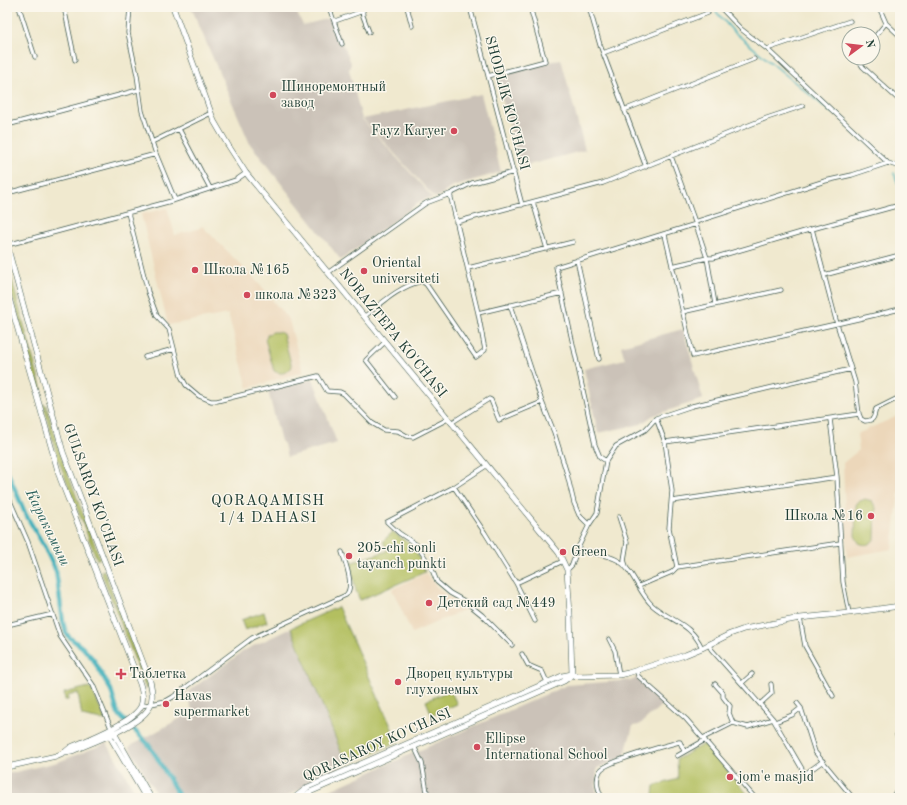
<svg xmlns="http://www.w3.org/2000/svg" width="907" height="805" font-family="'Old Standard TT',serif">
<rect width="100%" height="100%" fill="#fbf7ec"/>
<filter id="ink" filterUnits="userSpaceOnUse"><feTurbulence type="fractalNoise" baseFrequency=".025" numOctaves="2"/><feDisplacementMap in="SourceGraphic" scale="8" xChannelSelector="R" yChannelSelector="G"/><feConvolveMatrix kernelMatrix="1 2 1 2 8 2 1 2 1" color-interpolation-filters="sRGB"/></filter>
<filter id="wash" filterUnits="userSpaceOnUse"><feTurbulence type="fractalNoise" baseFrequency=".012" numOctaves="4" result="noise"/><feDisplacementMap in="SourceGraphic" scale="16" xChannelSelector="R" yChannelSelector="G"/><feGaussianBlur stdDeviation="0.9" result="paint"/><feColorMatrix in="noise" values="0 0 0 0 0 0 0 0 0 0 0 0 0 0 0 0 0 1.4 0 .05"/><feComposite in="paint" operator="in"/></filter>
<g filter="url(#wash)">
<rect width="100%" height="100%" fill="#f0e9cf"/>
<path fill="#ecd7ba" d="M167 208 175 235 198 229 202 226 254 278 289 320 303 372 248 388 228 314 168 325 141 214Z
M900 415V484L892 549 847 557 843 463 859 450 857 434Z
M426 573 436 586 448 597 464 606 466 609 412 633 392 589Z"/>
<path fill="#cbc2b8" d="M191 7H294L303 25 331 18 351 63 349 70 362 119 433 198 422 200 341 260 250 144Z
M561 59 585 150 521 167 496 76Z
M481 94 501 172 453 186 442 194 435 198 363 119Z
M683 329 703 399 652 416 641 424 598 433 584 369 625 359 621 346Z
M313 379 337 443 287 457 284 444 281 441 268 391Z
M291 628 346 764 284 798H159L129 747 193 711 185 694 245 650Z
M636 677 664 703 639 725 633 726 624 757 597 768 596 786V798H312L567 685 634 680Z
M107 743 139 798H7V774L58 762Z"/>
<path fill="#b3bf60" stroke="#697e4a" d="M7 262 42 391 41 392H39L7 276Z
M273 332H279L283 334 292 367C287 373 281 375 274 371L265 339 268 334Z
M43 404 46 405 61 456 100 558 97 560 57 456Z
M865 499 872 501 876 508 875 538C871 545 865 546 859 543L855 536 856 505 858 502Z
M393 532 414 547 425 572 360 600 356 591 350 563 387 551 383 541Z
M102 570 104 571 149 688 146 689 101 572Z
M338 607 398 742 346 764 291 628Z
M264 612 267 622 245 630 241 620Z
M89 687 92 690 105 719 101 720 82 716 78 693 68 696V700H65L64 693Z
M450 690 457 704 432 715 426 701Z
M704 744 751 798H643L653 796 654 786 678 779 677 759Z"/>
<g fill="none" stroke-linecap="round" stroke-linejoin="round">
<path stroke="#41b0bb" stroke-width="1.5" d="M712 7 733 31 832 113
M894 173 900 189"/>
<path stroke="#41b0bb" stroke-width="4.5" d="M7 471 25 513 44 546 56 571 63 622 66 633 69 637 82 647 93 659 111 690 118 714 148 744 156 756 180 798"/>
</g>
</g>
<g filter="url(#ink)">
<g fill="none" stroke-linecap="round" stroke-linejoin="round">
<defs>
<path id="street" d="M19 7 35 57
M64 7 75 60
M130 7 128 33 137 75 142 111 156 154 175 200
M329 7 342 44
M362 7 363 16 369 32
M407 7 412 26
M470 7 522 205
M589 7 600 45 646 167
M720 7 741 29 767 49 888 163 900 167
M879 7 886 23 900 36
M335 21 363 11
M873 39 886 23
M767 49 850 21
M603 53 708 13
M859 58V61L863 67 900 101
M488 76 545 61 530 7
M624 110 754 59
M7 125 138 90
M179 129 210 188
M152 142 211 113
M671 156 695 222 707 258 715 304
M7 193 156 154
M533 202 547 249
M128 213 148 292 157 316 169 329 181 376 186 385 199 396 211 401H217L318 376 327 391 340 392 344 394 372 423 384 430 398 431 407 436 413 437 448 419
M456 222 603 183 767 118 803 106
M695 222 825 181 852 175 888 163
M812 229 837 324 855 382 859 414 861 419 865 421C876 420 873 417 876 409L900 397
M665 235 693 356C762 340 831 326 900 309
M7 245 175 200 236 180 246 173
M577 260 599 359
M672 266 707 258H713L812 229 900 205
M468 268 573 242
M329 272 426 203 450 194 472 183 514 172
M824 275 900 255
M510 305 542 402 554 432 567 474 574 503 579 515 589 525
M682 312 781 290
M478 313 562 293
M365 316C382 303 399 287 421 281L426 284 476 357 485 350 478 313 450 194
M385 342 366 360 395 397
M145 357 174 349
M656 418 665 442 672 491 669 528 677 567
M830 419 837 477 843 582 849 613
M451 423 489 399 491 400 499 420 542 402
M665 442 859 414
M606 461 600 457 595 445 556 267 696 224
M486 466 454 487 387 522 399 533 417 545 431 567 437 582 450 593 466 602 482 615 512 645
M454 487 485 533 516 583 535 621
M7 494 28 542 60 636 93 685 111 728
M672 501 837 477
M619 517 627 542 624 560 626 566
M577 550C590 553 608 554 619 561 633 570 639 593 652 605 670 621 691 623 702 648
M567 570 572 565 577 550 589 525 597 513 606 461 616 446 645 430 656 418 692 406 851 369
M516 583 563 561
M639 586 672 572 677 567 840 543
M800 618 805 646 833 696
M7 625 53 614
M609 639 615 651 619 675
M709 645 711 649 773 719 805 774 823 761
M522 654 528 665 542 671 547 682
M637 671 638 676 686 719 755 798
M742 683 752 674
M715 684 723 693V697L730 706 729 713 733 723
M797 703 801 708 815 752 853 798
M760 704 772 693 771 684
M141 706 166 701 173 697 252 638 346 595C355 586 345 562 342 552
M775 722 792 715 801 708
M897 735 900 737
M703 738 733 723 748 727 773 719
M414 746 422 763 428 798
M677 756 705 740
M602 798C598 790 595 779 600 771 604 762 667 745 679 742H680L684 751
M892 798 900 785"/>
<path id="secondary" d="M173 7 214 121 228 145 246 173 559 553 567 570 570 614 572 674
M7 245 63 452 150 681C152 690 154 699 149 708 139 726 91 743 72 751L65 752 56 756 7 767
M7 291 60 478 140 684C142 691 144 698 141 706 134 722 87 740 71 747L66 751
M113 731 151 798
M110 733 109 735 146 798
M294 798 308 787 562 676 572 674 576 676 619 675 628 673 685 655 702 648 730 634 744 629 800 618 849 613 900 606
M302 798 310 792 564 681 572 675"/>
</defs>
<use href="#street" stroke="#3e574b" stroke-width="5"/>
<use href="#secondary" stroke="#3e574b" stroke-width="6"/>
<use href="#street" stroke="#fff" stroke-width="3.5"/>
<use href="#secondary" stroke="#fff" stroke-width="5"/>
</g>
</g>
<g fill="#d1495b" stroke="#fbf7ec" stroke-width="1.5">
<circle cx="273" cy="95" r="4"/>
<circle cx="454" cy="131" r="4"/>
<circle cx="195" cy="270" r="4"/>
<circle cx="364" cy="271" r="4"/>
<circle cx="247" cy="295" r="4"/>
<circle cx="871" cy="516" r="4"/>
<circle cx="563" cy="552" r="4"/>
<circle cx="349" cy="556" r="4"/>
<circle cx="429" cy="603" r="4"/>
<path d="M119 668h4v4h4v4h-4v4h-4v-4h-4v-4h4z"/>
<circle cx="398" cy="682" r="4"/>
<circle cx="166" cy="704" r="4"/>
<circle cx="477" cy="747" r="4"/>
<circle cx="730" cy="777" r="4"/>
</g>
<g text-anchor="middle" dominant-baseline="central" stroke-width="3" stroke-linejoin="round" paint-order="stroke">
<g font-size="14" fill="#1f3d34" stroke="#fbf7ec" text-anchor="start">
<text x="281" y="87">Шиноремонтный<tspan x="281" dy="16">завод</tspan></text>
<text x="446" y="131" text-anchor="end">Fayz Karyer</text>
<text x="372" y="263">Oriental<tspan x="372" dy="16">universiteti</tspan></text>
<text x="203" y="270">Школа №165</text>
<text x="255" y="295">школа №323</text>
<text x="863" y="516" text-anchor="end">Школа №16</text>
<text x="357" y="548">205-chi sonli<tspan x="357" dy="16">tayanch punkti</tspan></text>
<text x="571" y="552">Green</text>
<text x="437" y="603">Детский сад №449</text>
<text x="129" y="674">Таблетка</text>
<text x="406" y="674">Дворец культуры<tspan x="406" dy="16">глухонемых</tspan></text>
<text x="174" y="696">Havas<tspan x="174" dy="16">supermarket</tspan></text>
<text x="485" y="739">Ellipse<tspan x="485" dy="16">International School</tspan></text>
<text x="738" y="777">jom'e masjid</text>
</g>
<g font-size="14" fill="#1f3d34" stroke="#fbf7ec">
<text transform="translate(507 103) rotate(75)">SHODLIK KO'CHASI</text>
<text transform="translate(393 333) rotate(51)">NORAZTEPA KO'CHASI</text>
<text transform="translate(93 495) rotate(70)">GULSAROY KO'CHASI</text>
<text transform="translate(377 745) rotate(-24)">QORASAROY KO'CHASI</text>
</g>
<g font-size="15" letter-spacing="1" fill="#1f3d34" stroke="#fbf7ec">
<text x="268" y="501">QORAQAMISH<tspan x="268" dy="17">1/4 DAHASI</tspan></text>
</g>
<g font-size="15" font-style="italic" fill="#29605c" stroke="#fbf7ec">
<text transform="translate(47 528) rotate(64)">Каракамыш</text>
</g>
</g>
<rect width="907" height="805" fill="none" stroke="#fbf7ec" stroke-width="24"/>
<g transform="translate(861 46) rotate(75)"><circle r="19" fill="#fbf7ec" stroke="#a3ada2"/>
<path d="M0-3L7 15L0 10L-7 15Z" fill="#d1495b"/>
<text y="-6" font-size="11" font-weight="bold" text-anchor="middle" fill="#1f3d34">N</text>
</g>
</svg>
